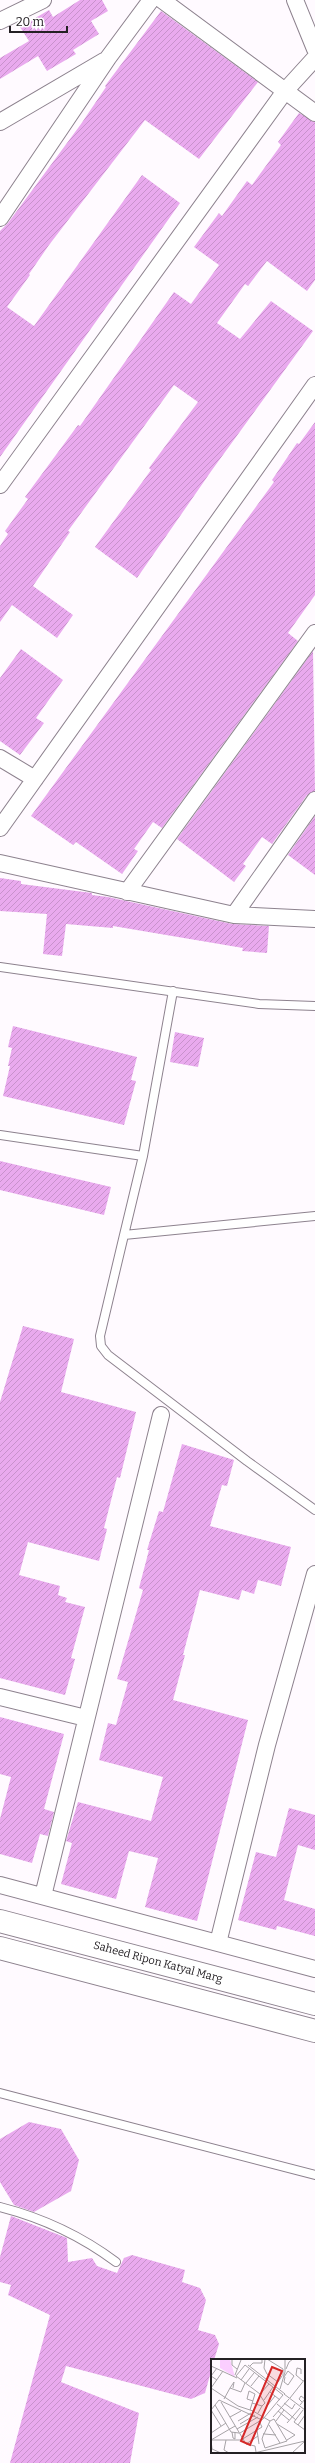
<svg xmlns="http://www.w3.org/2000/svg" width="315" height="2463" font-family="Bitter,serif">
<defs>
<pattern id="building-hatch" width="6" height="6" patternUnits="userSpaceOnUse"><rect width="6" height="6" fill="#e9aaee"/><path d="M-1 1l2-2M0 6l6-6M5 7l2-2" fill="none" stroke="#c892cc"/></pattern>
</defs>
<rect width="100%" height="100%" fill="#fffaff"/>
<path fill="url(#building-hatch)" d="M80 0H102L108 11 91 21 99 34 73 50 76 54 47 71 38 56 0 79V58L29 41 20 27 49 10 53 17Z
M161 11 258 82 199 159 145 120 49 245 29 274 30 275 7 307 34 326 142 175 180 203 0 457V231L8 223 81 124 106 87 105 86Z
M299 113 315 122V280L307 291 267 261 248 286 245 284 217 323 240 339 271 301 313 331 212 470 137 578 95 547 151 470 149 468 198 402 174 385 68 531 70 532 33 586 73 615 57 638 12 605 0 622V546L8 534 5 531 28 499 25 497 78 425 80 426 174 292 191 304 219 265 194 247 219 213 222 216 247 181 252 185 281 145 278 142Z
M315 422V595L288 633 298 641 162 828 153 822 134 849 138 851 122 874 76 842 73 845 31 816 274 482 272 480 297 443 299 444Z
M21 649 63 680 36 718 44 723 20 755 0 741V678Z
M313 651 315 791 307 795 272 844 262 837 243 864 246 866 234 882 177 839Z
M315 816V875L288 855Z
M0 878 21 881V884L92 893V895L108 897 232 924 269 926 267 953 242 951 243 948 113 926V928L66 924 62 956 43 954 47 914 0 911Z
M13 1026 137 1057 131 1080 136 1081 124 1125 3 1096 10 1066H8L12 1048 8 1047Z
M175 1032 204 1038 198 1067 170 1062Z
M0 1161 111 1187 104 1215 0 1190Z
M23 1326 74 1339 61 1392 136 1412 120 1478 117 1477 104 1528 107 1529 99 1561 28 1542 19 1575 60 1586 58 1595 67 1598 65 1602 85 1607 71 1658 75 1659 65 1695 0 1678V1402Z
M182 1444 234 1460 227 1486 222 1485 210 1526 291 1547 281 1586 258 1580 254 1594 242 1590 239 1600 200 1590 183 1655H185L173 1700 248 1720 197 1921 145 1907 158 1858 129 1851 116 1899 61 1884 72 1843 66 1841 78 1802 151 1821 163 1777 99 1760 108 1723 116 1725 128 1682 117 1679 143 1590 139 1588 149 1550H147L159 1511 163 1512Z
M0 1717 64 1734 44 1809 54 1812 48 1836 40 1834 32 1863 0 1854V1819L11 1777 0 1774Z
M289 1808 315 1815V1850L298 1845 284 1900 315 1909V1936L277 1926 276 1930 238 1920 256 1852 276 1857Z
M29 2122 61 2129 79 2160 71 2191 34 2212 14 2205 0 2182V2139Z
M11 2216 67 2238 68 2262 92 2258 97 2266 117 2273 124 2258 132 2255 185 2270 182 2282 200 2288 206 2300 198 2330 215 2335 219 2344 214 2360H212V2368L205 2393 191 2399 66 2366 61 2382 139 2413 130 2463H10L50 2315 8 2295 11 2285 0 2282V2257Z"/>
<g fill="none" stroke-linecap="round" stroke-linejoin="round">
<defs>
<path id="lane" d="M0 967 259 1004 315 1006
M173 991 143 1156 124 1235 315 1216
M0 1135 143 1156
M124 1235 100 1336 101 1346 108 1355 247 1461 315 1510
M0 2093 315 2175
M0 2207C43 2218 80 2235 116 2262"/>
<path id="street" d="M162 0 315 113
M295 0 315 49
M0 21 43 0
M0 122 104 61
M0 218 108 58 151 0
M0 485 285 91 315 58
M0 758 35 779
M0 828 315 385
M0 863 234 915 315 919
M127 892 315 633
M234 915 315 800
M0 1697 86 1718
M0 1885 315 1969
M43 1896 161 1415
M218 1943 267 1745 315 1574"/>
<path id="secondary" d="M0 1921 315 2004
M0 1948 315 2031"/>
</defs>
<use href="#lane" stroke="#8d828e" stroke-width="10"/>
<use href="#street" stroke="#8d828e" stroke-width="18"/>
<use href="#secondary" stroke="#8d828e" stroke-width="24"/>
<use href="#lane" stroke="#fff" stroke-width="8"/>
<use href="#street" stroke="#fff" stroke-width="16"/>
<use href="#secondary" stroke="#fff" stroke-width="22"/>
</g>
<g text-anchor="middle" dominant-baseline="central" stroke-width="3" stroke-linejoin="round" paint-order="stroke">
<g font-size="11" fill="#242024" stroke="#fff">
<text transform="translate(158 1962) rotate(15)">Saheed Ripon Katyal Marg</text>
</g>
</g>
<g transform="translate(211 2359)">
<rect width="94" height="94" fill="#fffaff"/>
<path d="M9 0H19L24 18 9 9Z" fill="#fbceff"/>
<path fill="none" stroke="#a7a3a7" stroke-width="1" d="M21 0V6L26 10M54 0 53 9 56 15 67 23 71 17M56 0 72 10V17M37 6 74 35M0 7 26 19M39 7 42 4H51V1M75 10 78 3 82 0M90 15V10L86 9 85 16 92 22M24 16 30 1M73 18 77 12 83 17 77 26 73 23 74 18M6 21 0 17 6 9M30 21 38 10M35 24 43 14M58 25 49 35 25 17 34 6 72 36M40 27 48 17M0 29 27 47 42 52 59 62 63 60 76 82 54 89 51 80 53 74M0 29 12 12M19 29 23 23 22 29M69 30 74 13V0M59 33 69 41M73 35 94 51M49 36 54 44 51 47M79 39 94 20M13 40 19 29 30 33 34 24M53 41 62 28M10 43 35 85 44 87 45 93M41 44 51 47 47 54M73 44 81 50 84 45M66 45 85 61M4 46 20 73 28 74M89 46 94 40 90 37 88 40 91 43M56 47 64 37M0 51 8 41 51 61M0 51 10 67M39 51 44 35 38 32 36 40 42 42M92 51 83 63 94 71M67 52 78 61M19 58 30 52M62 58 78 40M27 62 40 54M59 62 53 75 65 76M65 62 73 51M76 64 89 49M29 65 44 56M66 65 84 76 76 81M58 66 69 84M87 66 94 56M26 70 47 58M46 71 48 85M21 73 22 79 24 80V73M0 74 15 64M29 74 52 60 72 36M0 81H30L51 68 48 62M15 81 13 91 18 94M35 85 47 77M10 94 1 90 0 81 24 67M43 94 94 82M81 94 94 82"/>
<path fill="#d62828" fill-opacity="0.15" stroke="#d62828" stroke-width="2" d="M61 8 71 12 39 86 30 82Z"/>
<rect width="94" height="94" fill="none" stroke="#242024" stroke-width="2"/>
</g>
<path d="M10 26v6h57v-6" fill="none" stroke="#242024" stroke-width="2"/>
<text x="16" y="26" font-size="12" fill="#242024" stroke="#ffffff" stroke-width="3" paint-order="stroke">20 m</text>
</svg>
